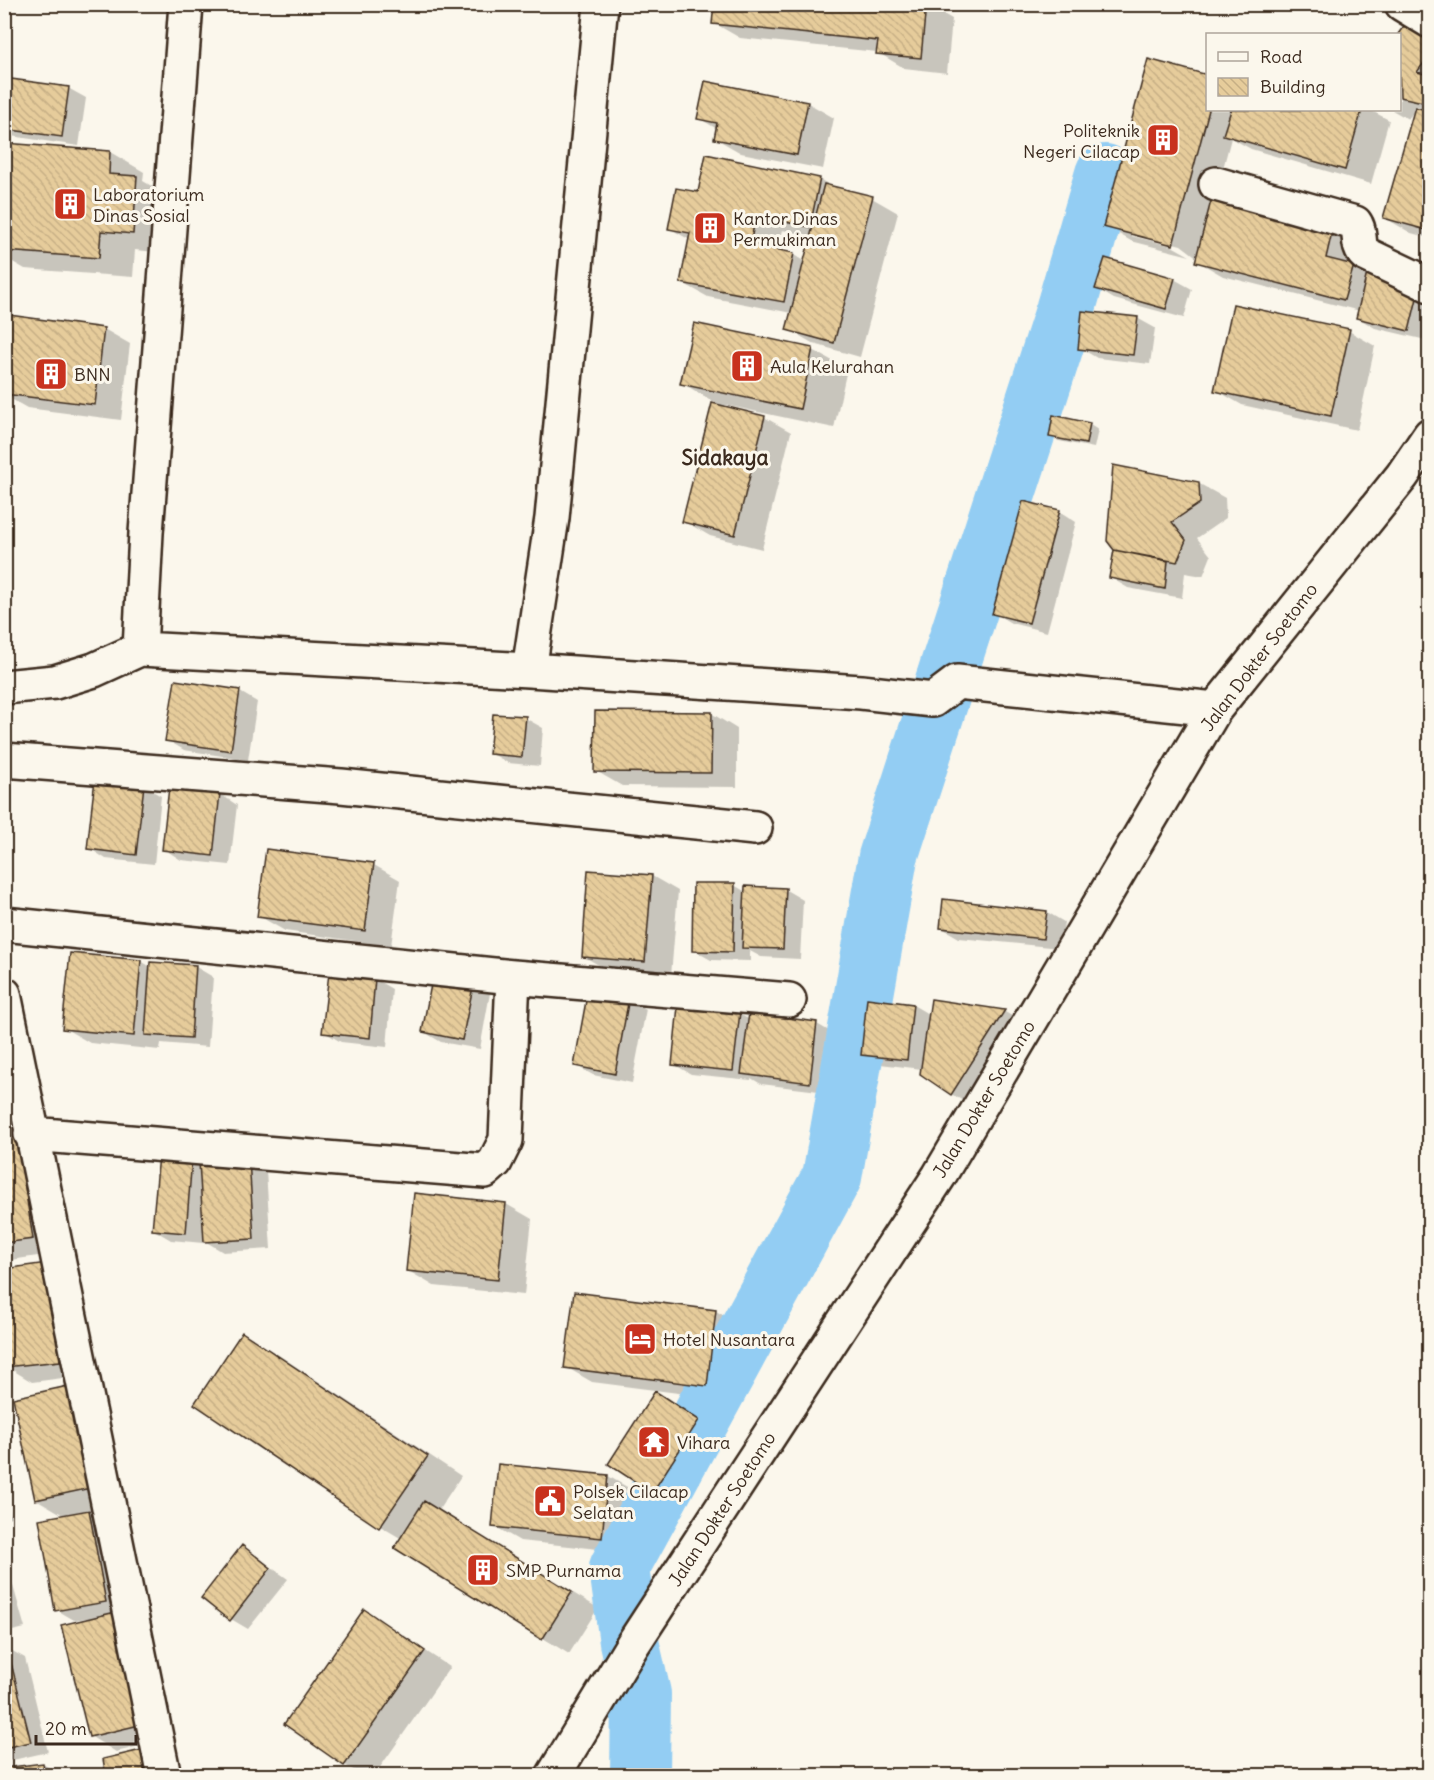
<svg xmlns="http://www.w3.org/2000/svg" width="1434" height="1780" font-family="Delius,sans-serif">
<defs>
<pattern id="building-back-hatch" width="6" height="6" patternUnits="userSpaceOnUse" patternTransform="scale(1.5)"><rect width="6" height="6" fill="#e6cc9b"/><path d="M-1 5l2 2M0 0l6 6M5-1l2 2" fill="none" stroke="#c6af85"/></pattern>
</defs>
<rect width="100%" height="100%" fill="#fbf7ec"/>
<filter id="ink" filterUnits="userSpaceOnUse"><feTurbulence type="fractalNoise" baseFrequency=".0167" numOctaves="2"/><feDisplacementMap in="SourceGraphic" scale="12" xChannelSelector="R" yChannelSelector="G"/><feConvolveMatrix kernelMatrix="1 2 1 2 8 2 1 2 1" color-interpolation-filters="sRGB"/></filter>
<g filter="url(#ink)">
<path fill="#0003" fill-rule="evenodd" d="M716 4H926L952 19 947 73 904 68 877 52 740 38 714 23Z
M1399 34 1430 40V109L1417 106V109L1430 112V238L1411 233 1385 218 1415 110 1408 119 1392 110H1400Z
M4 79 68 88 86 98 79 146 4 135Z
M808 103 834 118 823 169 741 153 715 138 717 129 699 118Z
M1208 110H1370L1389 120 1371 184 1251 149 1231 138 1214 203 1332 233 1358 248 1353 267 1368 275 1430 288V328L1426 340 1375 328 1358 318 1360 311 1223 276 1197 261 1198 258 1181 245 1131 232V236L1172 246 1190 256 1131 241 1105 226Z
M4 144 110 152 144 172 143 181 170 197 167 253 135 250 133 277 25 269 4 257Z
M819 179 835 188 872 198 898 213 860 357 814 344 788 329 792 313 708 297 681 282 690 240 669 228 699 194ZM782 230 812 236 805 262 794 255 777 251Z
M1174 279 1192 289 1184 318 1114 299 1097 289Z
M1137 318 1155 328 1150 364 1097 358 1080 348Z
M695 324 813 350 847 369 834 428 725 405 724 407 764 417 791 432 762 549 710 536 684 521 721 406 682 383Z
M104 329 130 344 121 420 27 408 4 395V365Z
M1349 331 1375 346 1357 430 1242 405 1216 390Z
M1090 425 1098 430 1094 448 1059 441 1050 437Z
M1198 483 1225 498 1226 518 1197 538 1211 556 1203 576 1185 573 1182 598 1128 588 1111 578 1116 549Z
M1059 511 1076 522 1047 632 1011 623 994 613Z
M176 682 240 692 257 702 248 760 184 750 167 740Z
M711 713 737 729V787L622 786 596 771Z
M525 718 543 728 540 766 508 763 491 753Z
M144 786 161 796 154 864 106 859 89 848Z
M220 794 237 805 230 865 181 860 164 849Z
M374 865 400 880 391 946 285 931 259 916Z
M652 876 678 891 671 976 609 971 583 956Z
M734 885 746 892 786 890 803 900 800 959 761 957 750 951V961L711 960 693 950Z
M944 901 1047 912 1064 922 1060 948 959 938 942 928Z
M141 961 151 967H196L213 977 208 1047 161 1043 160 1050 90 1043 64 1028Z
M375 979 392 989 387 1047 341 1042 324 1032Z
M473 983 490 993 480 1049 441 1042 424 1032Z
M629 999 646 1009 632 1083 593 1075 575 1065Z
M932 1001 1005 1012 1022 1022 969 1104 951 1094 922 1069 880 1064 862 1054 913 1005 930 1015Z
M739 1014 750 1020 817 1024 834 1034 827 1092 761 1084 751 1078V1080L691 1074 673 1064Z
M13 1113 58 1253 4 1261V1114Z
M160 1156 249 1161 266 1171 271 1249 223 1252 203 1240V1243L171 1240 154 1230Z
M506 1204 532 1219 524 1295 434 1286 407 1270Z
M47 1265 86 1375 32 1382 6 1366 4 1271Z
M716 1311 742 1326 733 1400 592 1382 566 1367Z
M243 1334 277 1354 461 1476 438 1511 598 1608 569 1654 396 1548 402 1539 380 1526Z
M94 1403 116 1503 85 1510 106 1522 146 1628 173 1738 116 1752 90 1736 86 1618 74 1620 57 1610 65 1516 36 1499Z
M673 1403 716 1431 670 1501 653 1491Z
M499 1466 608 1476 634 1491 628 1552 520 1541 494 1526Z
M4 1491 11 1517 4 1519Z
M242 1547 288 1579 248 1629 231 1619Z
M4 1554 25 1628 4 1633Z
M365 1611 450 1667 374 1776H364L345 1765 286 1724Z
M7 1648 25 1658 48 1752 4 1762V1649Z
M43 1764 62 1776H4Z"/>
<g fill="none" stroke-linecap="round" stroke-linejoin="round">
<path stroke="#93cdf3" stroke-width="60" d="M640 1776 641 1694 629 1642 619 1568 832 1177 888 857 1065 311 1105 174"/>
</g>
<path fill="url(#building-back-hatch)" stroke="#3b2a1e" stroke-width="1.5" d="M714 4H926L921 58 876 54 878 41 712 24Z
M1406 23 1430 40V55L1417 72 1429 75 1423 102 1400 97 1398 34Z
M1148 59 1208 75 1209 110 1173 245 1103 227Z
M4 78 69 87 62 137 4 129Z
M705 81 808 102 797 155 714 139 717 123 697 119Z
M1415 107 1430 111V231L1383 218Z
M1231 110H1362L1345 170 1223 135Z
M4 143 110 151 109 174 137 176 133 234 101 231 99 258 4 251Z
M706 154 820 178 810 227 756 216 750 244 794 253 784 302 680 283 690 233 668 229 676 188 698 192Z
M824 184 873 196 834 343 786 330Z
M1211 201 1332 232 1326 258 1354 265 1344 300 1195 262Z
M1105 258 1175 278 1166 309 1095 289Z
M1368 269 1421 282 1409 331 1356 318Z
M1233 304 1350 329 1331 416 1214 391Z
M1082 311 1138 317 1133 355 1078 349Z
M9 315 104 328 95 405 4 394V354Z
M694 323 813 348 800 409 680 384Z
M712 403 765 416 735 535 682 522Z
M1053 415 1090 423 1086 444 1049 437Z
M1113 465 1199 482 1200 503 1172 522 1186 540 1177 562 1114 550 1107 541Z
M1023 501 1060 510 1029 623 992 614Z
M1114 550 1168 561 1165 589 1109 578Z
M175 680 240 690 231 751 165 741Z
M595 711 712 712 711 773 594 772Z
M493 714 526 716 522 757 489 754Z
M95 779 144 785 136 855 87 849Z
M169 787 220 793 213 856 162 850Z
M266 849 374 863 365 931 257 917Z
M588 870 652 875 645 962 582 957Z
M693 883H735L733 952 692 951Z
M745 886 786 888 783 949 742 948Z
M943 899 1047 911 1043 939 940 928Z
M70 953 141 960 134 1036 62 1029Z
M150 962 196 965 191 1038 145 1035Z
M329 973 375 978 370 1038 322 1033Z
M433 974 474 982 462 1040 422 1032Z
M588 990 629 998 615 1074 574 1066Z
M867 998 913 1004 907 1060 861 1055Z
M931 999 1005 1010 951 1095 920 1074Z
M678 1006 740 1012 733 1071 672 1065Z
M749 1013 817 1022 810 1083 741 1074Z
M13 1111 33 1239 4 1243V1112Z
M159 1155 192 1158 186 1233 152 1230Z
M249 1159 254 1239 204 1242 199 1162Z
M414 1193 506 1203 498 1280 406 1271Z
M47 1263 60 1361 5 1367 4 1269Z
M574 1292 716 1310 707 1386 564 1368Z
M242 1332 428 1456 379 1528 194 1404Z
M68 1386 91 1488 35 1500 13 1398Z
M655 1391 699 1420 652 1493 608 1464Z
M498 1464 608 1475 602 1538 492 1527Z
M424 1501 572 1592 542 1640 394 1548Z
M89 1510 106 1602 55 1611 39 1519Z
M242 1545 271 1568 230 1621 201 1598Z
M364 1609 425 1651 344 1766 284 1724Z
M120 1611 148 1723 89 1737 61 1625Z
M4 1647H7L31 1742 4 1748Z
M146 1749 152 1776H106L103 1759Z
M43 1763 45 1776H4V1768Z"/>
<g fill="none" stroke-linecap="round" stroke-linejoin="round">
<defs>
<path id="minor" d="M1402 4 1430 21
M1216 184 1355 223C1362 232 1356 246 1365 254L1430 285
M140 649 146 533 186 4
M529 670 552 518 601 4
M4 687 55 682 94 670 140 649 529 670 861 692 933 700 957 682 1215 709
M4 760 341 786 755 828
M4 924 513 977 789 1000
M4 994 164 1776
M31 1134 485 1171 495 1162 506 1140 513 977
M553 1776 633 1644 939 1176 1215 709 1402 476 1430 435"/>
</defs>
<use href="#minor" stroke="#3b2a1e" stroke-width="38"/>
<use href="#minor" stroke="#fbf7ec" stroke-width="33"/>
</g>
</g>
<defs>
<symbol id="building-square" viewBox="-11 -11 22 22"><rect x="-9" y="-9" width="18" height="18" rx="4" fill="#c8321e" stroke="#fbf7ec"/><path d="M-4-6H4V6H1V3H-1V6H-4ZM-2.5-4.3h1.7v1.8h-1.7ZM.8-4.3h1.7v1.8H.8ZM-2.5-1h1.7V.8h-1.7ZM.8-1h1.7V.8H.8Z" fill="#fff"/></symbol>
<symbol id="hotel-square" viewBox="-11 -11 22 22"><rect x="-9" y="-9" width="18" height="18" rx="4" fill="#c8321e" stroke="#fbf7ec"/><path d="M-6-4.5h1.5V1H6V5H4.5V3h-9V5H-6ZM-4 0a1.8 1.8 0 1 1 3.6 0ZM.5 0V-2.5h3Q6-2.5 6 0Z" fill="#fff"/></symbol>
<symbol id="temple-square" viewBox="-11 -11 22 22"><rect x="-9" y="-9" width="18" height="18" rx="4" fill="#c8321e" stroke="#fbf7ec"/><path d="M0-6L5-2H3V0L6.5 2.5H4V6H1.5V3h-3V6H-4V2.5H-6.5L-3 0V-2H-5Z" fill="#fff"/></symbol>
<symbol id="civic-square" viewBox="-11 -11 22 22"><rect x="-9" y="-9" width="18" height="18" rx="4" fill="#c8321e" stroke="#fbf7ec"/><path d="M-.6-6.5H3V-4.5H.6V-3L4-1V1h2V6H-6V1h2V-1L-.6-3ZM-1.2 2.5V6h2.4V2.5Z" fill="#fff"/></symbol>
</defs>
<g fill-rule="evenodd">
<use href="#building-square" x="1144" y="121" width="38" height="38"/>
<use href="#building-square" x="51" y="185" width="38" height="38"/>
<use href="#building-square" x="691" y="209" width="38" height="38"/>
<use href="#building-square" x="728" y="347" width="38" height="38"/>
<use href="#building-square" x="32" y="355" width="38" height="38"/>
<use href="#hotel-square" x="621" y="1320" width="38" height="38"/>
<use href="#temple-square" x="635" y="1423" width="38" height="38"/>
<use href="#civic-square" x="531" y="1482" width="38" height="38"/>
<use href="#building-square" x="464" y="1551" width="38" height="38"/>
</g>
<g text-anchor="middle" dominant-baseline="central" stroke-width="6" stroke-linejoin="round" paint-order="stroke">
<g font-size="18" fill="#3b2a1e" stroke="#fbf7ec" text-anchor="start">
<text x="1140" y="130" text-anchor="end">Politeknik<tspan x="1140" dy="21">Negeri Cilacap</tspan></text>
<text x="93" y="194">Laboratorium<tspan x="93" dy="21">Dinas Sosial</tspan></text>
<text x="733" y="218">Kantor Dinas<tspan x="733" dy="21">Permukiman</tspan></text>
<text x="770" y="366">Aula Kelurahan</text>
<text x="74" y="374">BNN</text>
<text x="663" y="1339">Hotel Nusantara</text>
<text x="677" y="1442">Vihara</text>
<text x="573" y="1491">Polsek Cilacap<tspan x="573" dy="21">Selatan</tspan></text>
<text x="506" y="1570">SMP Purnama</text>
</g>
<g font-size="18" fill="#3b2a1e" stroke="#fbf7ec">
<text transform="translate(1259 657) rotate(-53)">Jalan Dokter Soetomo</text>
<text transform="translate(984 1099) rotate(-59)">Jalan Dokter Soetomo</text>
<text transform="translate(722 1509) rotate(-57)">Jalan Dokter Soetomo</text>
</g>
<g font-size="21" font-weight="bold" fill="#3b2a1e" stroke="#fbf7ec">
<text x="725" y="457">Sidakaya</text>
</g>
</g>
<rect width="1434" height="1780" fill="none" stroke="#fbf7ec" stroke-width="24"/>
<rect x="12" y="12" width="1410" height="1756" fill="none" stroke="#3b2a1e" stroke-width="2" filter="url(#ink)"/>
<rect x="1206" y="33" width="195" height="78" fill="#fbf7ec" stroke="#aea59a" stroke-width="1.5"/>
<rect x="1218" y="52" width="30" height="9" fill="#fbf7ec" stroke="#aea59a" stroke-width="1.5"/>
<text x="1260" y="63" font-size="18" fill="#3b2a1e">Road</text>
<rect x="1218" y="78" width="30" height="18" fill="url(#building-back-hatch)" stroke="#aea59a" stroke-width="1.5"/>
<text x="1260" y="93" font-size="18" fill="#3b2a1e">Building</text>
<path d="M36 1735v9h100v-9" fill="none" stroke="#3b2a1e" stroke-width="3"/>
<text x="45" y="1735" font-size="18" fill="#3b2a1e" stroke="#fbf7ec" stroke-width="4.5" paint-order="stroke">20 m</text>
</svg>
